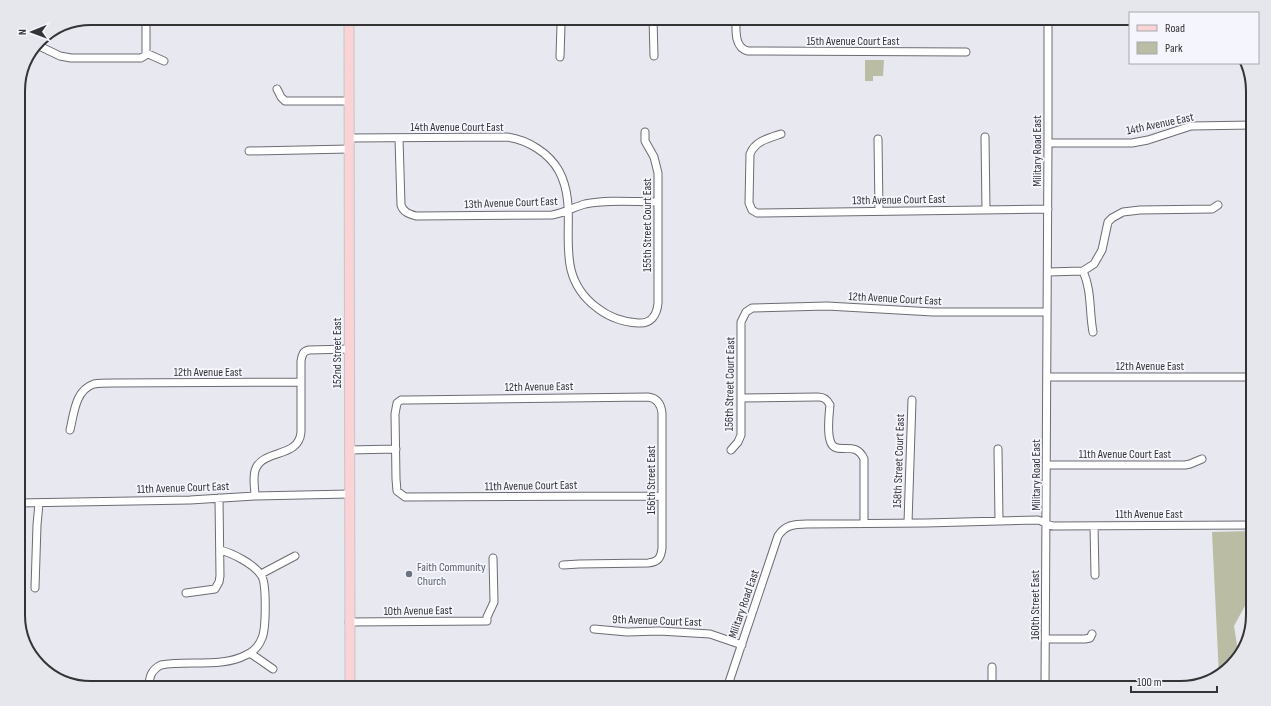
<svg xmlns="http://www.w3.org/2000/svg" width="1271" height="706" font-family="'Sofia Sans Condensed',sans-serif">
<rect width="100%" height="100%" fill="#e7e8f0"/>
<path fill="#babca4" d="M865 60H884L883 76H873V81H865Z
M1250 531 1253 591 1234 626 1237 645H1245L1243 651 1219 676 1212 532Z"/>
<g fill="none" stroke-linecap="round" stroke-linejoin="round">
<defs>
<path id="minor" d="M146 18V53
M653 18 654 56
M736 18C736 30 734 48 748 51L966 52
M37 45 60 56 71 58H141L146 55V53
M146 53 164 61
M560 57 561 25 563 18
M277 89 281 97 285 101H349
M781 134C769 138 755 141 750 154L749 203 752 210 757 213 1048 209
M985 137 986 210
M350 138 507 137C528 140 549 153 559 171 583 216 547 269 596 307 607 316 622 322 638 323 651 324 657 315 658 303V173L654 157 645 141V132
M399 138 401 205C403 212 409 214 416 216L552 215C564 213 574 207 585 204 609 199 634 202 658 202
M878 139 879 211
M1048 143H1132L1148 140 1191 126 1253 125
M249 151 349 149
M1083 271C1092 291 1089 311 1093 332
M1048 272 1083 271 1094 264 1102 250 1108 222 1112 218 1123 212 1140 210 1212 209 1218 205
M1047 377H1253
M741 398 818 397C824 397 827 399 830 405 829 416 827 429 830 440 834 458 855 438 864 459V523
M70 430C74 414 75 390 94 384 100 383 107 383 113 383L300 382
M998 449 999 521
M349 450 396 449
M731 450 738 442 741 435V322L746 312 752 308 827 306 933 312H1047
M1047 465H1185L1190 464 1202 459
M255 496C255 488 252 476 256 468 265 449 299 458 301 432V361C302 355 303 351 309 350L349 349
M18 503 190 500 255 496 349 494
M908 523 912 400
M1094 526 1095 575
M563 565 579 564 648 563C658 562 661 558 662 548V413C661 404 657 398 648 397L407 400H401L397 403 395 414 396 479 397 491 405 497 662 496
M261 574 295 556
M35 588 37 525 39 503
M186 593 215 589 219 582 220 576 219 498
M349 622 487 621V617L494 602 493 558
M594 629 627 632 659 631 710 634 742 645
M1046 639H1085L1090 638 1092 634
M250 653 273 669
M992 667V688
M728 683 741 688
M149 688C149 677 151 670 161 665 187 660 222 668 246 655 253 652 259 646 262 638 266 629 267 582 261 575 254 564 232 553 220 550
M727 688 778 536C785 525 794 524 807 524L926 523 1038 520C1045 522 1048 526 1054 526L1253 525
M1045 688 1048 143V18"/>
<path id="major" d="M349 18 350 688"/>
</defs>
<use href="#minor" stroke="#6c6c73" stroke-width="9"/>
<use href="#major" stroke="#c6c6c7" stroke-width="11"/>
<use href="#minor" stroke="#fff" stroke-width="7"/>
<use href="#major" stroke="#fad3d4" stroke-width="9"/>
</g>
<circle fill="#6b7280" stroke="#f5f5fd" stroke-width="1.5" cx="409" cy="574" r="4"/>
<g text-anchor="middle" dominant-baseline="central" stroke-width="3.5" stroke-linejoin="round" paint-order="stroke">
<g font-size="12" fill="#343437" stroke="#f5f5fd">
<text x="853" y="41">15th Avenue Court East</text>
<text transform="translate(1160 124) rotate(-12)">14th Avenue East</text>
<text x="457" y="127">14th Avenue Court East</text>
<text transform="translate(1037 151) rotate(-90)">Military Road East</text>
<text transform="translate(899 200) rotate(-1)">13th Avenue Court East</text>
<text transform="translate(511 203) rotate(-2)">13th Avenue Court East</text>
<text transform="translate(647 225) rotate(-90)">155th Street Court East</text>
<text transform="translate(895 299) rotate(3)">12th Avenue Court East</text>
<text transform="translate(337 353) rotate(-90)">152nd Street East</text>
<text x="1150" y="366">12th Avenue East</text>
<text x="208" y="372">12th Avenue East</text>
<text transform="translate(730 384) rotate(-89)">156th Street Court East</text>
<text transform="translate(539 387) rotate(-1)">12th Avenue East</text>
<text x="1125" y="454">11th Avenue Court East</text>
<text transform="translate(899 461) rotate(-88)">158th Street Court East</text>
<text transform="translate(1036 475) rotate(-90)">Military Road East</text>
<text transform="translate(651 480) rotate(-90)">156th Street East</text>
<text transform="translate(531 486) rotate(-1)">11th Avenue Court East</text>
<text transform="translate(183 488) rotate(-2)">11th Avenue Court East</text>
<text x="1149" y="514">11th Avenue East</text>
<text transform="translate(744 604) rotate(-71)">Military Road East</text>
<text transform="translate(1035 605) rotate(-90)">160th Street East</text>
<text transform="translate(418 611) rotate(-1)">10th Avenue East</text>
<text transform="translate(657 621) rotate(2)">9th Avenue Court East</text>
</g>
<g font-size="12" fill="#5b616d" stroke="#f5f5fd" text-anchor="start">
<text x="417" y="567">Faith Community<tspan x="417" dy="14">Church</tspan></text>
</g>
</g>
<path d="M0 0H1271V706H0ZM91 25H1180A66 66 0 0 1 1246 91V615A66 66 0 0 1 1180 681H91A66 66 0 0 1 25 615V91A66 66 0 0 1 91 25Z" fill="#e6e6ed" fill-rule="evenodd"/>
<path fill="none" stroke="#343437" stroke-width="2" d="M91 25H1180A66 66 0 0 1 1246 91V615A66 66 0 0 1 1180 681H91A66 66 0 0 1 25 615V91A66 66 0 0 1 91 25Z"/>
<rect x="1129" y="12" width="130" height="52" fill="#f5f5fd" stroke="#a8a8ae"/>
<rect x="1137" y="25" width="20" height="6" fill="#fad3d4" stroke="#a8a8ae"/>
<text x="1165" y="32" font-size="12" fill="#343437">Road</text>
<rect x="1137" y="42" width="20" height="12" fill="#babca4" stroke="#a8a8ae"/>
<text x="1165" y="52" font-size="12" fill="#343437">Park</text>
<g transform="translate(32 32) rotate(269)" stroke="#f5f5fd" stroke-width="3" paint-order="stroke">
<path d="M0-3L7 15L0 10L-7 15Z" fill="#343437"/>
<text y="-6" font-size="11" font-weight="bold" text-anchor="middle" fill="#343437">N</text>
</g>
<path d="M1131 686v6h86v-6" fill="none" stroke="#343437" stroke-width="2"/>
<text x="1137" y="686" font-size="12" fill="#343437" stroke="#f5f5fd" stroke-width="3" paint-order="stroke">100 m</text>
</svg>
